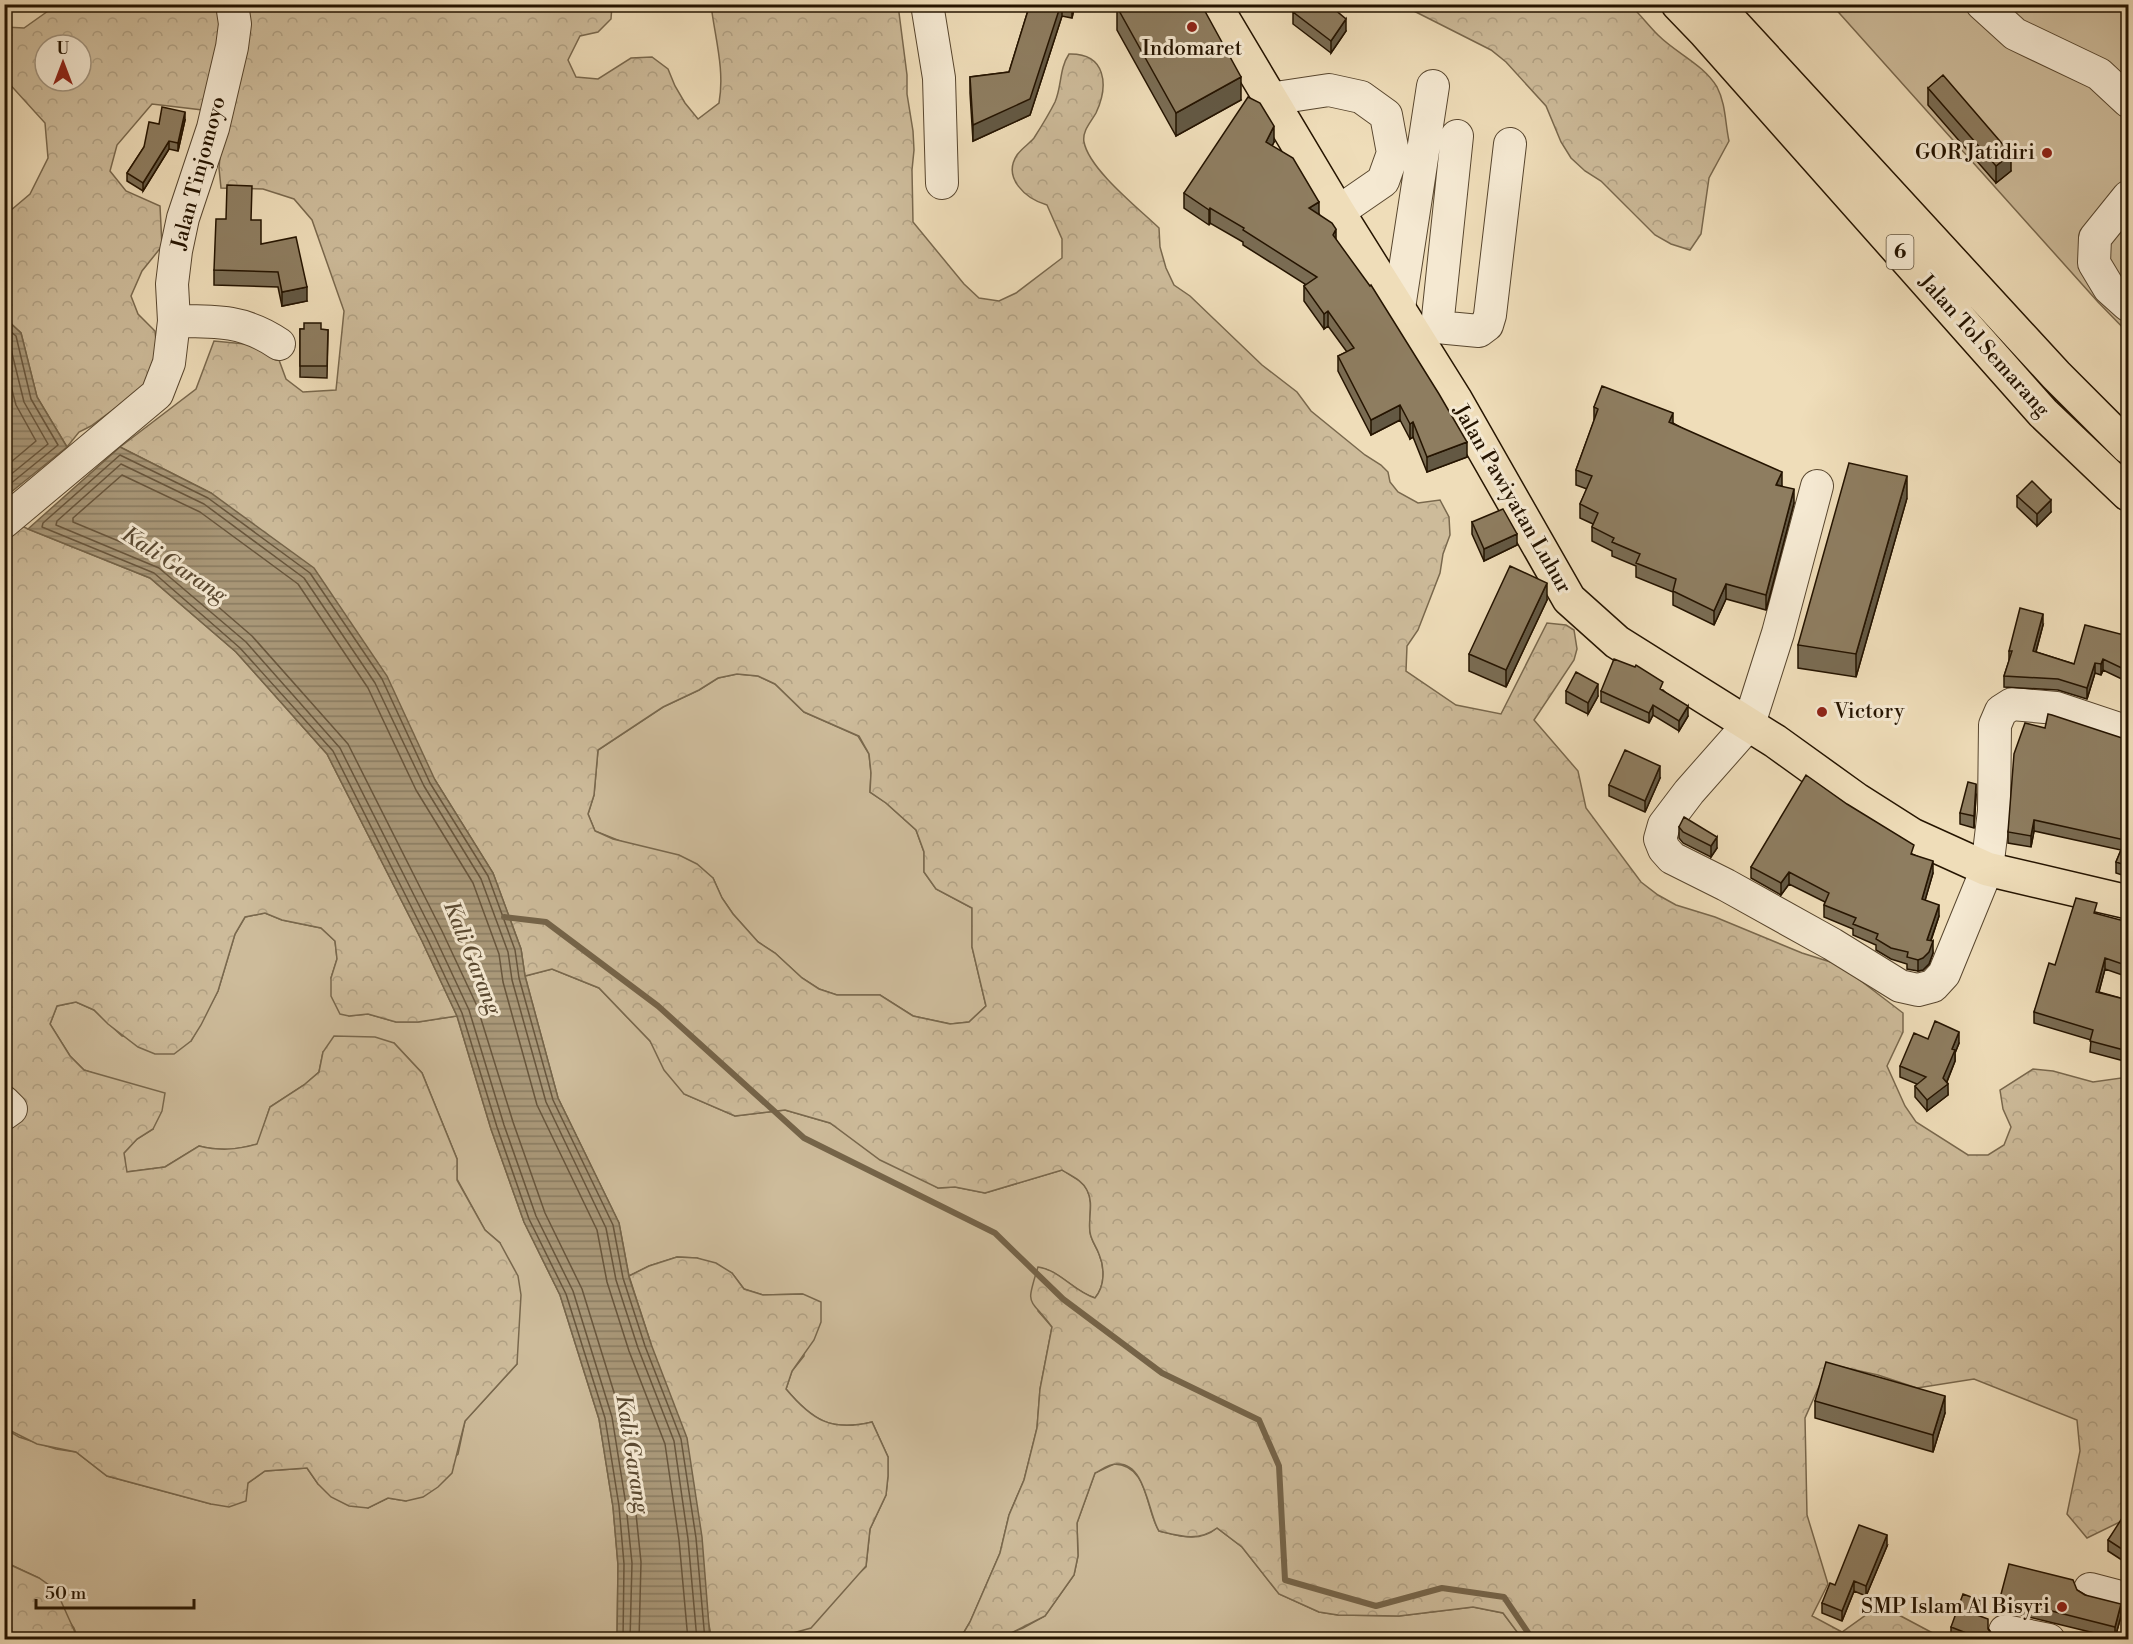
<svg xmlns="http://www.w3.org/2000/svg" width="2133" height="1644" font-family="'Libre Bodoni',serif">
<defs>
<pattern id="forest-crowns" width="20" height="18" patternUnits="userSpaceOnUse" patternTransform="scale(1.5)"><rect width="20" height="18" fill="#cdbb9a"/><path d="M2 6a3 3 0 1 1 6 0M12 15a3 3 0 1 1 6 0" fill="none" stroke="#b0a083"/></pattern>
<pattern id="water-rules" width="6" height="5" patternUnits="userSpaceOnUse" patternTransform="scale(1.5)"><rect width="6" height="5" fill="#aa997a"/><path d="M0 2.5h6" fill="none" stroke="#8a7c62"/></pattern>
</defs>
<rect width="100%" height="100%" fill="#efddb9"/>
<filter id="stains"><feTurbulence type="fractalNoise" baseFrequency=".00333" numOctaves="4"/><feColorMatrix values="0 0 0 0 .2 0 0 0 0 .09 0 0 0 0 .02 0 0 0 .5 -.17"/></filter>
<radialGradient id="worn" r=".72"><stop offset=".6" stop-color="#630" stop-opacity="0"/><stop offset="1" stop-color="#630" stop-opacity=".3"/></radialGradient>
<path fill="#cdbb9a" stroke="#79684d" stroke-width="1.5" d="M1832 5H2128V333L2098 302Z
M737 674 758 676 775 684 804 712 858 736 869 754 871 773 870 792 886 803 916 830 924 852V872L936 889 972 908V947L986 1006 969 1022 951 1024 913 1016 880 995H837L819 989 802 978 775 953 758 942 733 914 722 898 713 878 595 831 588 814 594 795 598 750 663 707 699 690 718 678Z
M265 913 282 920 321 928 335 941 337 959 331 978 349 1016 368 1014 396 1022H418L457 1016 491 1129 524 1222 560 1295 599 1419 613 1507 618 1565 617 1639H78L74 1628 39 1578 5 1562 4 1428 19 1437 56 1449 76 1452 107 1476 211 1504 248 1483 265 1471 307 1468 318 1484 368 1508 388 1498 406 1501 458 1454 465 1421 517 1364 500 1243 485 1230 457 1179V1159L422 1073 394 1043 323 1052 319 1072 304 1085 270 1107 258 1144C236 1150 220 1151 199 1146L165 1167 126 1172 124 1153 137 1139 153 1129 104 1077 84 1070 70 1056 50 1024 57 1006 76 1002 94 1010 122 1036 191 1041 218 991 235 934 245 917Z
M552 969 599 988 650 1041 684 1094 735 1116 785 1110 830 1123 938 1188 955 1187 985 1193 1062 1170C1071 1175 1082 1180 1087 1190 1094 1203 1088 1218 1090 1232 1091 1241 1096 1246 1099 1254 1105 1268 1105 1286 1095 1298 1074 1292 1059 1269 1038 1268V1311L1052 1327 1040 1389 1037 1428 1024 1480 1009 1515 1000 1553 970 1622 960 1639H739L754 1634 793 1633 866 1567 870 1529 886 1495 888 1476V1457L872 1422C831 1432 812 1420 786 1389L792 1371 804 1356 802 1294 763 1295 744 1289 732 1273 697 1258 677 1257 649 1266 629 1276 619 1223 558 1098 525 976Z
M1114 1464C1149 1465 1145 1509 1159 1531 1180 1536 1199 1543 1217 1528L1242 1547 1279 1594 1319 1612 1338 1615 1399 1616 1473 1607 1503 1613 1523 1639 999 1640 1003 1636 1023 1628 1045 1616 1074 1575 1078 1556 1077 1523 1095 1473Z"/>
<path fill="url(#forest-crowns)" stroke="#79684d" stroke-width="1.5" fill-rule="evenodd" d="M494 4C509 8 524 11 538 4L612 5 611 19 598 32 580 36 568 60 576 77 598 79 631 58 652 57 668 69 675 86 685 103 698 119 719 103C725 70 715 38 711 5H898L907 75V94L913 131 914 150 912 170 913 222 964 284 979 298 999 301 1016 293 1062 258V239L1047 205C1026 199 1002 178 1017 155 1022 148 1029 144 1034 138 1041 127 1049 114 1055 102 1062 86 1059 69 1069 54 1106 53 1109 85 1096 113 1091 122 1082 131 1084 142 1089 169 1138 208 1159 228L1160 247 1166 268 1174 285 1190 296 1262 365 1297 392 1311 411 1365 455 1381 465 1388 472 1390 482 1398 492 1418 503 1440 500 1449 517 1450 535 1443 554 1440 573 1418 630 1407 646 1406 671 1456 705 1501 714 1547 623 1566 625 1574 630 1577 649 1574 660 1534 720 1578 771 1586 808 1641 882 1658 895 1676 905 1715 917 1802 953 1840 965 1903 1013V1032L1887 1066 1905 1106 1916 1122 1968 1155H1988L2004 1145 2011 1127 2003 1109 2000 1090 2033 1069 2053 1071 2093 1082 2128 1077V1518L2087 1538 2067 1514 2080 1451 2077 1420 1974 1379 1917 1388 1878 1375 1829 1364 1805 1418 1807 1515 1828 1584 1812 1616 1842 1632 1880 1605 1944 1639 1523 1640 1503 1613 1473 1607 1399 1616 1338 1615 1319 1612 1279 1594 1242 1547 1217 1528C1198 1542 1180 1536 1159 1531 1148 1514 1146 1461 1116 1464 1109 1464 1101 1470 1095 1473L1077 1523 1078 1556 1074 1575 1045 1616 999 1639H960L970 1622 1000 1553 1009 1515 1024 1480 1037 1428 1040 1389 1052 1327C1029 1296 1025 1308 1038 1267 1060 1270 1074 1292 1095 1298 1105 1286 1105 1268 1099 1254 1096 1246 1091 1240 1090 1232 1088 1218 1094 1203 1087 1190 1082 1180 1071 1176 1062 1170L985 1193 955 1187 938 1188 880 1160 830 1123 785 1110 735 1116 684 1094 664 1070 650 1041 599 988 552 969 525 976 521 949 493 873 435 780 211 493 120 447 196 389 214 341 256 345 279 360 286 379 303 392 336 390 344 311 312 220 294 199 263 189 221 188 219 168 221 146 211 111 152 104 117 145 110 171 126 191 160 206 162 246 142 271 131 296 138 314 155 331 158 360 152 379 137 392 91 426 79 432 67 447 37 397 21 333 5 318 4 216 30 194 48 158 45 123 5 79V27L24 28 48 11 53 5ZM45 45H81V81H45ZM737 674 758 676 775 684 804 712 859 736 869 754 871 773 870 792 886 803 916 830 924 852V872L936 889 972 908V947L986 1006 969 1022 950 1024 913 1016 880 995H837L819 989 802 978 775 953 758 942 733 914 722 898 713 878 697 864 679 855 613 839 595 831 588 814 594 795 598 750 663 707 699 690 718 678Z
M1402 5H1630C1640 14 1648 25 1658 35 1677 54 1703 64 1717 87 1726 104 1725 123 1729 141L1709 178 1701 234 1690 250 1671 244 1655 235 1601 181 1585 171 1571 158 1561 142 1546 106 1506 62 1491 50Z
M4 517 28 529 150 578 236 652 327 754 422 941 457 1016 418 1022H396L368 1014 349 1016 340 1014 331 996V978L337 959 335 941 321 928 282 920 265 913 245 917 235 934 218 991 201 1025 191 1041 174 1054H155L138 1047 108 1024 94 1010 76 1002 57 1006 50 1024 70 1056 84 1070 165 1093 162 1111 153 1129 137 1139 124 1153 127 1172 165 1167 199 1146C220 1151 236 1150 257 1144L270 1107 304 1085 319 1072 323 1052 334 1036 375 1037 394 1043 422 1073 457 1159V1180L485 1230 500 1243 518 1276 521 1295 517 1364 465 1421 452 1473 438 1487 423 1497 406 1501 388 1498 368 1508 349 1506 331 1497 318 1484 307 1468 265 1471 248 1483 246 1501 229 1507 211 1504 107 1476 76 1452 37 1444 5 1428Z
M677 1257 697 1258 716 1263 732 1273 744 1289 763 1295 803 1294 821 1302V1322L814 1340 792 1371 786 1389C812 1420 831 1432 872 1422L888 1457V1476L886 1495 870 1529 866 1566 811 1628 793 1633 754 1634 739 1639H710L711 1635 651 1344 629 1276 649 1266Z
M4 1562 39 1578 56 1590 78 1639H5Z"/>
<path fill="url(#water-rules)" stroke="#756449" stroke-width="1.5" d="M5 318 21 333 37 397 67 447 5 497Z
M120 447 211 493 314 568 387 676 435 780 493 873 521 949 525 976 558 1098 619 1223 629 1277 651 1344 687 1438 702 1537 710 1639H617L618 1565 613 1507 599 1419 560 1295 524 1222 491 1129 457 1016 422 941 327 754 236 652 150 578 28 529Z"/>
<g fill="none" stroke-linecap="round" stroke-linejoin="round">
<path stroke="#68563d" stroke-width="1.5" d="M4 326 16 336 31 399 58 445 4 489
M4 336 9 341 24 402 48 444 4 480
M4 360 16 405 36 441 4 468
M623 1640 624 1564 619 1506 605 1418 566 1294 529 1219 497 1127 462 1013 427 938 333 751 240 648 154 573 42 527 43 523 120 455 208 498 310 573 382 679 430 783 488 876 515 950 519 978 553 1100 613 1225 623 1278 645 1346 681 1439 696 1538 705 1640
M630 1640 632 1563 626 1505 612 1417 573 1291 536 1216 504 1125 469 1010 434 935 340 748 246 642 159 568 56 525 57 521 121 464 204 504 304 578 375 683 424 786 481 879 508 952 512 980 546 1102 606 1228 616 1280 638 1348 674 1441 688 1539 697 1640
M639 1640 641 1562 635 1504 621 1415 582 1289 545 1213 513 1122 477 1006 442 931 348 744 252 636 164 560 73 522V518L122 475 200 512 298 584 368 688 416 790 473 883 499 954 503 982 537 1105 597 1230 607 1282 629 1351 665 1444 679 1540 688 1640"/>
<path stroke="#756449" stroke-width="6" d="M504 917 546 922 658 1006 804 1138 995 1233 1063 1299 1162 1373 1259 1420 1279 1466 1285 1580 1376 1606 1442 1588 1504 1597 1533 1640"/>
<defs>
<path id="minor" d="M927 4 939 78 942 183
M1982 4 2015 34 2099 74 2128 101
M1270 99 1329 90 1361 97 1386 115 1393 153 1383 181 1338 212
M1457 136 1437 327 1479 331 1487 325 1490 315 1510 144
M2128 197 2095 238 2094 263 2109 288 2128 305
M1399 308 1433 86
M174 321C215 321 244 320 279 344
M1817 486 1778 633 1749 724 1689 792 1664 825 1660 839 1664 849 1672 858 1726 885 1832 944 1900 986 1918 990 1933 986 1944 974 1987 869 1994 811 1995 725 2001 711 2012 704 2056 708 2128 732
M4 522 157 394 169 363 174 321 172 284 176 251 183 218 213 128 232 47 235 24 232 4
M4 1102 11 1109 4 1114
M2090 1589 2128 1599
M2005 1631 2049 1640"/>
<path id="major" d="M1210 4 1223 19 1338 212 1455 399 1569 599 1617 642 1775 741 1857 800 1912 835 1987 869 2128 902"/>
<path id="highway" d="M1678 4 1705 32 2043 413 2128 494
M1715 4 2056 375 2128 447"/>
</defs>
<use href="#minor" stroke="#58462e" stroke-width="34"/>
<use href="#major" stroke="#251400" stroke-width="36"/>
<use href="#highway" stroke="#251400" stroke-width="36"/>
<use href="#minor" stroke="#f5e9d2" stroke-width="32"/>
<use href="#major" stroke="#efddb9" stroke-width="33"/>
<use href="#highway" stroke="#efddb9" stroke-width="33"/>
</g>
<path fill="#7a6c53" stroke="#251400" stroke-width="1.5" d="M1030 4H1075L1072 18 1062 16 1030 115 973 141 970 93V77L1009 72Z
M1117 7 1241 100 1176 136 1117 30Z
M1293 12 1346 31 1331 53 1293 24Z
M1928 88 2011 171 1996 183 1928 105Z
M185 120 178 151 169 149 143 191 127 181V173L159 124Z
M1274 142 1272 146 1336 240 1467 457 1427 472 1413 437 1410 439 1400 420 1371 435 1338 371V356L1347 352 1328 326 1324 329 1304 301V286L1305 284 1243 245V242L1210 223 1209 225 1184 208V193Z
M251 220 261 244 307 301 282 306 278 287 214 285V270Z
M300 329 328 330 327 378 300 377Z
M1594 407 1673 423 1782 486 1794 503 1766 610 1726 599 1714 625 1673 605V592L1636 577V566L1612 556V551L1592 541V527L1593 524 1580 518V504L1587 489 1576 485V470L1594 421Z
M2017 496 2051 512 2037 526 2017 507Z
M1907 498 1856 677 1798 668V645Z
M1472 522 1517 545 1484 561 1472 534Z
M1547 600 1506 687 1469 671V654Z
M2043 625 2036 652 2074 664 2128 636V682L2103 670 2101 675 2095 673 2087 699 2058 690 2004 687V676L2009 661V651Z
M1663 690 1688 716 1679 731 1653 715 1649 723 1601 702V691Z
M1566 691 1598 696 1588 714 1566 703Z
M2045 728 2128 739V877L2116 873V862L2121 850 2034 831 2031 847 2008 843V832Z
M1660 778 1645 812 1609 796V785Z
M1976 795 1974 828 1960 824V813Z
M1679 827 1717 848 1711 857 1683 843 1679 838Z
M1914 855 1933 873 1925 900 1939 916 1931 941 1933 953 1929 964 1923 970 1918 971 1907 969V964L1891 959 1876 950V945L1853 935V929L1824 917V905L1825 902 1789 884 1781 895 1751 878V867Z
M2097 914 2128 933 2125 946 2128 947V977L2105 969 2099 992 2128 1000 2124 1061 2090 1052 2091 1040 2034 1023V1012L2055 965Z
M1928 1039 1959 1043 1955 1053V1061L1947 1082 1948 1095 1927 1111 1915 1097V1086L1917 1084 1900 1077V1066Z
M1815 1401 1945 1413 1933 1452 1815 1418Z
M2128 1514V1564L2108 1551V1540Z
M1887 1546 1866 1596 1854 1591 1842 1621 1822 1613V1603L1835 1585Z
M2077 1590 2121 1616 2115 1638 2000 1610V1598Z
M1982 1609 1980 1616 1994 1637 1999 1640H1962L1951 1636V1627Z"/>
<path fill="#635843" stroke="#251400" stroke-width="1.5" d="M1061 4H1062V16L1030 115 973 141V125Z
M1072 4H1075L1072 18Z
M1346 19V31L1331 53V41Z
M1241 77V100L1176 136V113Z
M185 112V120L178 151V143Z
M1274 126V142L1266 157V142Z
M169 141V149L143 191V183Z
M2011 154V171L1996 183V166Z
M1319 202V217L1309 208Z
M1210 208V223L1209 225V210Z
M1336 229V244L1333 235Z
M307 287V301L282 306V292Z
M1328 311V326L1324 329V314Z
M1400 405V420L1371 435V420Z
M1673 413V427L1669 422Z
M1413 422V437L1410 439V424Z
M1467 442V457L1427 472V457Z
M1782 472V486L1776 485Z
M1907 476V498L1856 677V654Z
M1794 489V503L1766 610V595Z
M2051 500V512L2037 526V514Z
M1517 534V545L1484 561V549Z
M1547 583V600L1506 687V670Z
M1726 584V599L1714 625V611Z
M2043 614V625L2033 662V651Z
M2103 659V670L2101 675V664Z
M2095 663V673L2087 699V688Z
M1598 684V696L1588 714V703Z
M1653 705V715L1649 723V713Z
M1688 706V716L1679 731V721Z
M1660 766V778L1645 812V801Z
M1976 784V795L1974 828V816Z
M2034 820V831L2031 847V836Z
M1717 837V848L1711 857V846Z
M1933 861V873L1922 911V899Z
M1789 872V884L1781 895V883Z
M1939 905V916L1927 951V940Z
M2128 922V933L2122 956V945Z
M1933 941V953L1929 964 1923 970 1918 971V960Z
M2105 958V969L2096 1002V992Z
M1959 1032V1043L1955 1053V1061L1945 1086 1948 1084V1095L1927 1111V1100L1943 1078 1952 1049Z
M2128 1036V1046L2124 1061V1050Z
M1945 1396V1413L1933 1452V1435Z
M1887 1535V1546L1866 1596V1586Z
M1854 1581V1591L1842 1621V1611Z
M1982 1601V1609L1977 1623V1615Z
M2121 1604V1616L2115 1638V1627Z"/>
<path fill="#8e7d60" stroke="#251400" stroke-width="1.5" d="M1030 4H1061L1030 99 973 125 970 77 1009 72Z
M1122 4H1201L1241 77 1176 113 1117 7Z
M1297 4H1328L1346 19 1331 41 1293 12Z
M1943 75 2011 154 1996 166 1928 88Z
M1248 97 1260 103 1274 126 1266 142 1293 158 1319 202 1309 208 1332 223 1336 229 1333 235 1370 286 1371 285 1439 394 1467 442 1427 457 1413 422 1410 424 1400 405 1371 420 1338 356 1354 348 1328 311 1324 314 1304 286 1317 277 1243 230 1244 228 1210 208 1209 210 1184 193Z
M162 107 185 112 178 143 169 141 143 183 127 173 144 147 149 122 159 124Z
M227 185 252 186 251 220H261V244L296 237 307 287 282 292 278 272 214 270 216 219H226Z
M304 323H321V329L328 330 327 366H300V329H304Z
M1602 386 1673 413 1669 422 1782 472 1776 485 1794 489 1766 595 1726 584 1714 611 1673 591 1676 579 1636 563 1640 554 1612 542 1614 538 1592 527 1598 513 1580 504 1592 476 1576 470 1598 409 1594 407Z
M1849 463 1907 476 1856 654 1798 645Z
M2032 481 2051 500 2037 514 2017 496Z
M1503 509 1517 534 1484 549 1472 522Z
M1510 566 1547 583 1506 670 1469 654Z
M2020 608 2043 614 2033 651 2074 664 2085 625 2128 636V671L2103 659 2101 664 2095 663 2087 688 2058 679 2004 676 2012 651H2009Z
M1614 659 1635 667 1636 665 1663 682 1660 689 1688 706 1679 721 1653 705 1649 713 1601 691Z
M1576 672 1598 684 1588 703 1566 691Z
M2048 714 2052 715 2122 738 2128 739V866L2116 862 2125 840 2034 820 2031 836 2008 832 2014 754 2025 723 2045 728Z
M1625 750 1660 766 1645 801 1609 785Z
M1806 775 1847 804 1914 845 1911 854 1933 861 1922 899 1939 905 1927 940 1933 941 1929 952 1923 958 1918 960 1907 957 1908 952 1891 948 1876 939 1878 934 1853 924 1856 918 1824 905 1829 893 1789 872 1781 883 1751 867Z
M1968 782 1976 784 1974 816 1960 813Z
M1684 817 1717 837 1711 846 1683 832 1679 827Z
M2076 898 2097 903 2094 913 2128 922 2122 945 2128 947V966L2105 958 2096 992 2128 1000V1036L2124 1050 2090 1041 2093 1030 2034 1012 2049 963 2055 965Z
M1935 1021 1959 1032 1952 1049 1955 1050 1943 1078 1948 1084 1927 1100 1915 1086 1926 1077 1900 1066 1914 1033 1928 1039Z
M1826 1362 1945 1396 1933 1435 1815 1401Z
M2126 1512 2128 1514V1553L2108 1540Z
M1859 1525 1887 1535 1866 1586 1854 1581 1842 1611 1822 1603 1830 1583 1835 1585Z
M2009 1564 2073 1580 2077 1590 2085 1595 2121 1604 2115 1627 2000 1598Z
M1963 1594 1982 1601 1977 1615 1988 1619V1629L1994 1637 1999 1640H1984L1951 1627Z"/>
<g fill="#8f2418" stroke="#f5e9d2" stroke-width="2">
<circle cx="1192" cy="27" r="6"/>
<circle cx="2047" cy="153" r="6"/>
<circle cx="1822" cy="712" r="6"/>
<circle cx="2062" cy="1607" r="6"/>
</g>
<g text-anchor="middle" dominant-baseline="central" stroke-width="6" stroke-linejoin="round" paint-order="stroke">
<rect fill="#f5e9d2" stroke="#63543f" stroke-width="1.5" x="1886.5" y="235" width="27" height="34" rx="4.5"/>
<g font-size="20" font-weight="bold" fill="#251400">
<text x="1900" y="252">6</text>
</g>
<g font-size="21" fill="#251400" stroke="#f5e9d2" text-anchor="end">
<text x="1192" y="49" text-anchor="middle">Indomaret</text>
<text x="2035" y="153">GOR Jatidiri</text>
<text x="1834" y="712" text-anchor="start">Victory</text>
<text x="2050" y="1607">SMP Islam Al Bisyri</text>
</g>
<g font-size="21" fill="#251400" stroke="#f5e9d2">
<text transform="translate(199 173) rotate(-75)">Jalan Tinjomoyo</text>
<text transform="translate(1984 346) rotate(48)">Jalan Tol Semarang</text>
<text transform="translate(1512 499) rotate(60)">Jalan Pawiyatan Luhur</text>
</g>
<g font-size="22" font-style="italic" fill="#5a4931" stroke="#f5e9d2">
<text transform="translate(174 565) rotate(33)">Kali Garang</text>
<text transform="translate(472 958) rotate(68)">Kali Garang</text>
<text transform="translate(632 1454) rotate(81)">Kali Garang</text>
</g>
</g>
<rect width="2133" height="1644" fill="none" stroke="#efddb9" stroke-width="24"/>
<rect x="6" y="6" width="2121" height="1632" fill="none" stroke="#251400" stroke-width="3"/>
<rect x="12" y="12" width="2109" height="1620" fill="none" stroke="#251400" stroke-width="1.5"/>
<g transform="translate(63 63)"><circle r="28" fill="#f5e9d2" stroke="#a2947e" stroke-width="1.5"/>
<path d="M0-4.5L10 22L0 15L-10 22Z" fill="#8f2418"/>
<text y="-9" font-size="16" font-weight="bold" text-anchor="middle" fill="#251400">U</text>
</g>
<path d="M36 1599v9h158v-9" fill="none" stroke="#251400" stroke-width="3"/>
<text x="45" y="1599" font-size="18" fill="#251400" stroke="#f5e9d2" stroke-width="4.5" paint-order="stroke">50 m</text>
<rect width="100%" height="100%" filter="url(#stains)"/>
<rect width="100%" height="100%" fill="url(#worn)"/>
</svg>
